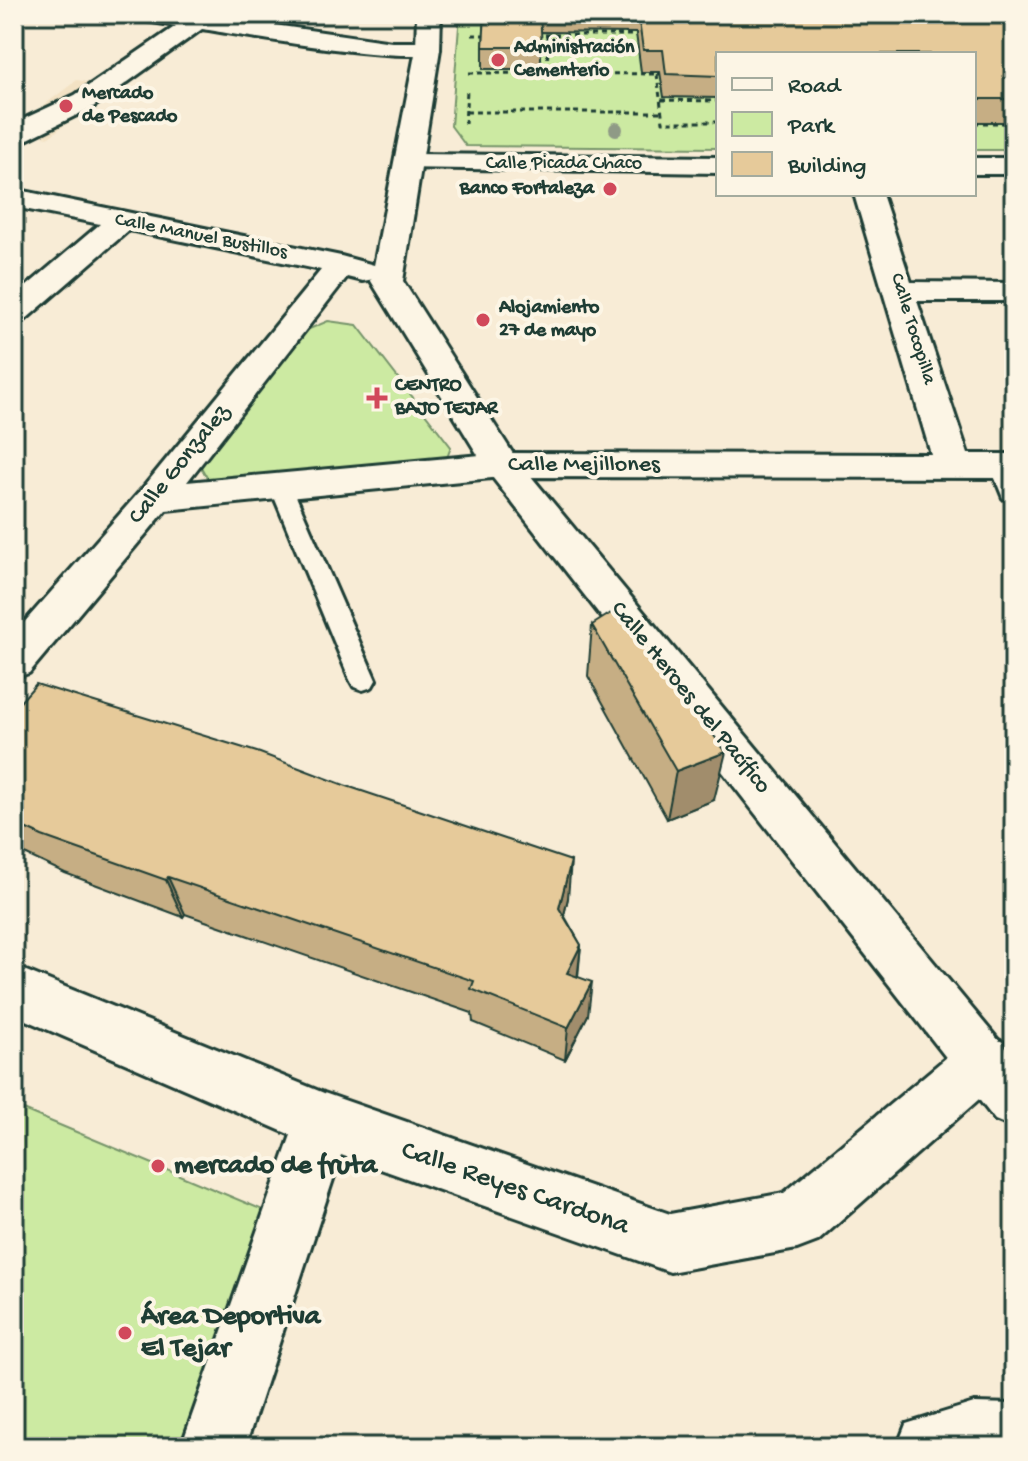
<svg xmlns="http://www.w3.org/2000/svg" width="1028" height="1461" font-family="'Gochi Hand',sans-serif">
<rect width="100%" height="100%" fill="#f8ecd6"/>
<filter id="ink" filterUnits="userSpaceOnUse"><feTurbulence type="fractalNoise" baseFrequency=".0125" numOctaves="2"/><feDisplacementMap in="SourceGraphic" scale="16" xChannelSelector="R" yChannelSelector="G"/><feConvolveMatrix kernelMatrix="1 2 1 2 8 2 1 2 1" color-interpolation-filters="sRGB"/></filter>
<g filter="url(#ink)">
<path fill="#f3e2c4" d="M155 39 171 42 49 137 37 135 14 153V128L77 80 96 84Z"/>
<path fill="#cceaa2" stroke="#76946b" stroke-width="2" d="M460 14H1014V150H974V54H718V148L466 146 451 126Z
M328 321 357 325 451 447 445 463 209 481 198 462 295 335Z
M14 1106 282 1218 190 1447H14Z"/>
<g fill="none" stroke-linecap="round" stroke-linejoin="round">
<defs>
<path id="lane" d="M1001 459 1009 461 1014 471V505L1003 498 990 466Z
M281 480 292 487 376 680 372 687 363 690 354 687 350 680 270 487Z"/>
<path id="street" d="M131 14H198L392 42H428L440 49C426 69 235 34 202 29L93 107 14 146V125L19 121 75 95 176 26 135 19Z
M410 154 718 157V173L400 168 396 162 400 156Z
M974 158H1014V174H974Z
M14 189 341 256 374 265 378 272 374 279 363 281 347 277 187 482 502 453 931 454 854 194H882L911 282 1014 283V301H917L968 454H1014V478L502 477 166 510 29 673 14 678V634L142 489 321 270 129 230 25 320 14 323V297L100 224 14 207Z
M14 966 324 1093 670 1214 784 1193 965 1042 984 1034 1003 1042 1011 1060 1003 1078 818 1241 797 1249 670 1272 341 1155 245 1447H181L291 1135 14 1015Z
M974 1403 1014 1404V1447H897L906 1424Z"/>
<path id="secondary" d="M417 14H441L440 49 403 281 515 457 1014 1059V1128L995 1120 489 473 371 281 416 49Z"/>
</defs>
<use href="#lane" stroke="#1f3d34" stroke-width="6"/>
<use href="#street" stroke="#1f3d34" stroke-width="6"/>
<use href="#secondary" stroke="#1f3d34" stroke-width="6"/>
<path stroke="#1f3d34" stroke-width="3" stroke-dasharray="5 4" stroke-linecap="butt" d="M472 35H490
M536 35H642
M547 35 548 73
M469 73 668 74
M657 74 663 122H718
M661 100 718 101
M466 112H662
M974 123H1014
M465 124 467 90"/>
<use href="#lane" fill="#fcf5e5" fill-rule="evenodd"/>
<use href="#street" fill="#fcf5e5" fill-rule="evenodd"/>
<use href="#secondary" fill="#fcf5e5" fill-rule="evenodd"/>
</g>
<circle fill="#8f9a86" cx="616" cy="129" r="7"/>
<path fill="#c6ae84" stroke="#1f3d34" stroke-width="2" d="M485 14H1014V122H974V54H718V98L664 97 660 72H641L636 33 541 32V69H483V47Z
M592 625 714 800 667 819 588 676Z
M14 709 568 898 564 915 581 945 578 977 588 1015 565 1060 473 1022 472 1013 185 914 183 917 65 873 14 849Z"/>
<path fill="#a18d6c" stroke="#1f3d34" stroke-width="2" d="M726 752 714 800 667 819 676 771Z
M571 861 568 898 557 944 559 908Z
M168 877 185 914 183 917 166 880Z
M581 945 577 980 567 973Z
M592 982 588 1015 565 1060 568 1028Z"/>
<path fill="#e6ca9a" stroke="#1f3d34" stroke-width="2" d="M485 14H540L542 47H483Z
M638 14H1014V99H974V54H718V76L666 74 663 50H643Z
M619 608 726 752 676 771 592 625Z
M36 684 260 753 344 785 571 861 559 908 581 945 567 973 592 982 568 1028 471 989 474 981 168 877 166 880 42 836 14 823V709Z"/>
</g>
<g fill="#d1495b" stroke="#fcf5e5" stroke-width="3">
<circle cx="498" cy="60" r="8"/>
<circle cx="66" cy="106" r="8"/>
<circle cx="610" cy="189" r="8"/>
<circle cx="483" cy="320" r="8"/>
<path d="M373 386h8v8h8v8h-8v8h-8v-8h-8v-8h8z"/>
<circle cx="158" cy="1166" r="8"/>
<circle cx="125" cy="1333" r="8"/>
</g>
<g text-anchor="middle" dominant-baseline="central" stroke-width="8" stroke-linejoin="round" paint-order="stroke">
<g font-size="20" font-weight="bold" fill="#1f3d34" stroke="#fcf5e5" text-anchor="start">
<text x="514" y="48">Administración<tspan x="514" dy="23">Cementerio</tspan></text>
<text x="82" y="94">Mercado<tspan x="82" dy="23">de Pescado</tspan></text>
<text x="594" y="189" text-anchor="end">Banco Fortaleza</text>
<text x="499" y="308">Alojamiento<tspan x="499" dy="23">27 de mayo</tspan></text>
<text x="395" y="386">CENTRO<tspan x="395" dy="23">BAJO TEJAR</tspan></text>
</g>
<g font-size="20" fill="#1f3d34" stroke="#fcf5e5">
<text x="564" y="164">Calle Picada Chaco</text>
<text transform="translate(201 237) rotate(11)">Calle Manuel Bustillos</text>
<text transform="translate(912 329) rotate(73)">Calle Tocopilla</text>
</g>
<g font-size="24" fill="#1f3d34" stroke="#fcf5e5">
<text transform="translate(180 465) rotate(-51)">Calle Gonzalez</text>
<text x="584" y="465">Calle Mejillones</text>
<text transform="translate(690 698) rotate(51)">Calle Heroes del Pacífico</text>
</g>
<g font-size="28" font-weight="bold" fill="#1f3d34" stroke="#fcf5e5" text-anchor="start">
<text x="174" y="1166">mercado de fruta</text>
<text x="141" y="1317">Área Deportiva<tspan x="141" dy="32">El Tejar</tspan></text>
</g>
<g font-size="28" fill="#1f3d34" stroke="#fcf5e5">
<text transform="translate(515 1189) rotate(19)">Calle Reyes Cardona</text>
</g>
</g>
<rect width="1028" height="1461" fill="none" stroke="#fcf5e5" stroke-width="48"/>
<rect x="24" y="24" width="980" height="1413" fill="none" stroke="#1f3d34" stroke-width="3" filter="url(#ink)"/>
<rect x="716" y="52" width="260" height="144" fill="#fcf5e5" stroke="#a4ab9e" stroke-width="2"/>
<rect x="732" y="78" width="40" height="12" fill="#fcf5e5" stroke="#a4ab9e" stroke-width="2"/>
<text x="788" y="92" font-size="24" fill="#1f3d34">Road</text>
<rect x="732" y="112" width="40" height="24" fill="#cceaa2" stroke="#a4ab9e" stroke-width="2"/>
<text x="788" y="132" font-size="24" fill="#1f3d34">Park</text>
<rect x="732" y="152" width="40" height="24" fill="#e6ca9a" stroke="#a4ab9e" stroke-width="2"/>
<text x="788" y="172" font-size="24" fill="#1f3d34">Building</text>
</svg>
